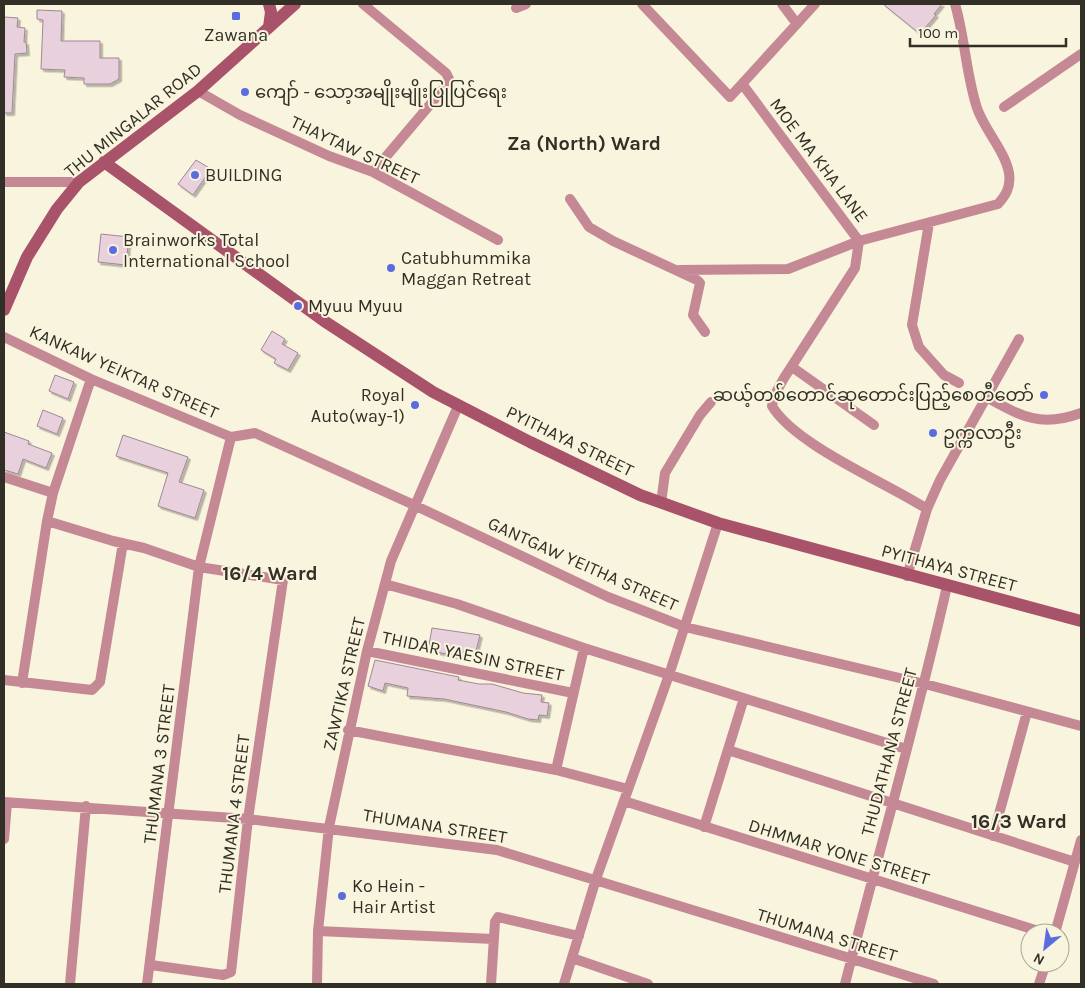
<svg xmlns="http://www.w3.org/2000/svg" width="1085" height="988" font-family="Karla,'Noto Sans Myanmar',sans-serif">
<defs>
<filter id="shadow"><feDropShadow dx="2.5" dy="2.5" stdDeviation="0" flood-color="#0004"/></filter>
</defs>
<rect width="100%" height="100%" fill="#f9f4dd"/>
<path fill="#e8d0dd" stroke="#9e8894" filter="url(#shadow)" d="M883 4H942L934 14 936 15 920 34Z
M37 10 62 11 61 41H100V58H119V79L110 84H84V78L64 77 65 70 41 69 43 20 37 19Z
M4 17 18 18 17 27 25 28 24 42H26L27 53 15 54 12 113H4Z
M196 160 211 169 193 195 178 184Z
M101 234 129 237 126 265 98 262Z
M272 331 285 339 282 344 298 353 288 370 274 363 276 359 261 350Z
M55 375 74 382 68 399 49 391Z
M43 410 63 418 57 434 37 426Z
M4 432 29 441 28 444 52 453 46 468 23 459 18 474 4 470Z
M123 435 188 457 179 482 204 490 195 518 158 506 168 473 116 456Z
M432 628 480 635 475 655 456 650 455 656 428 650Z
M375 660 449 675 459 677 458 680 479 684H492L523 693 542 695 541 702 549 703 547 716 539 715 538 720 528 719 506 712 444 699 407 696 408 688 385 683 383 691 368 686Z"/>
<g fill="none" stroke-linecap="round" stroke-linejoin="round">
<path stroke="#c58995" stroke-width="10" d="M363 4 446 73 450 81 373 172
M642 4 730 97 815 4
M782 4 797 24
M516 8 526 4
M743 85 859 241 855 268 784 378 774 396 772 406C795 445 887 483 927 509
M198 91 240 115 329 156 373 172 498 240
M1004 107 1081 54
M4 182H79
M570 199 589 227 613 241 697 280 700 283 693 315 705 332
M929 223 912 325 919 347 944 375 959 383
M679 270 788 269 859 241 998 204C1006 195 1011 187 1009 173 1005 151 984 129 977 108 966 74 965 38 955 4
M4 337 91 379 231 437
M792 367 874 425
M986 397C1021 416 1040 428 1081 413
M231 437 255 433 414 505 608 597 685 627 925 684 1081 726
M4 477 53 493
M661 503 665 473 700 415 711 402
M47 521 113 541 144 548 199 567 283 580 248 819 231 972 223 975 151 965
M907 576 927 509 940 480 1019 339
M385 584 457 604 584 648 906 749
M367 651 573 693
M4 680 92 690 100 682 123 543
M22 683 47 521 53 493 91 379
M348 730 556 770 628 789
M728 750 1075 862
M556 770 584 648
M624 801 1045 933
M4 802 248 819 497 850 934 984
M704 827 744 698
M993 836 1027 712
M4 839 7 803
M318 931 493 939
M1055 933 1081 840
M572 958 648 984
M70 984 86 806
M147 984 199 567 231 437
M317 984 318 931 329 827 367 651 391 561 458 406
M491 984 495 922 498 917 579 936
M564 984 596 879 669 675 718 523
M845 984C879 851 917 720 947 586
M1039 984 1046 963"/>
<path stroke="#a85369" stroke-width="12" d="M269 4 271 12 269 27
M104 162 324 321 433 392 530 442 640 495 718 523 1081 621
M4 310 27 257 57 209 79 182 198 91 295 4"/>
</g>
<g fill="#5b6ce3" stroke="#f9f4dd" stroke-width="2">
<rect x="231" y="11" width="10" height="10" rx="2.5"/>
<circle cx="245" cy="92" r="5"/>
<circle cx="195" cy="175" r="5"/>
<circle cx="113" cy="250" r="5"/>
<circle cx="391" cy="268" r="5"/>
<circle cx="298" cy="306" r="5"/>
<circle cx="1044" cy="395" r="5"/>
<circle cx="415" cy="405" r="5"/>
<circle cx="933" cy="433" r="5"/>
<circle cx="342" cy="896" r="5"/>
</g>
<g text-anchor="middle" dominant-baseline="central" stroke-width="4" stroke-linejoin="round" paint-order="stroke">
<g font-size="18" fill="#312f26" stroke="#f9f4dd" text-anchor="start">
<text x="236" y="35" text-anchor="middle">Zawana</text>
<text x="255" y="92">ကျော် - သော့အမျိုးမျိုးပြုပြင်ရေး</text>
<text x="205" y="175">BUILDING</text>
<text x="123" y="240">Brainworks Total<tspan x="123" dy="21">International School</tspan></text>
<text x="401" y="258">Catubhummika<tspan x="401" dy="21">Maggan Retreat</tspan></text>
<text x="308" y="306">Myuu Myuu</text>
<text x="405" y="395" text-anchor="end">Royal<tspan x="405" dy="21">Auto(way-1)</tspan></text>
<text x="1034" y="395" text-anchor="end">ဆယ့်တစ်တောင်ဆုတောင်းပြည့်စေတီတော်</text>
<text x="943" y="433">ဥက္ကလာဦး</text>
<text x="352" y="886">Ko Hein -<tspan x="352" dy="21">Hair Artist</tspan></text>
</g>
<g font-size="18" fill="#312f26" stroke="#f9f4dd">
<text transform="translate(133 120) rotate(-39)">THU MINGALAR ROAD</text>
<text transform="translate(355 150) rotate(25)">THAYTAW STREET</text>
<text transform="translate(819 160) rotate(53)">MOE MA KHA LANE</text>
<text transform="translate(124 372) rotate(24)">KANKAW YEIKTAR STREET</text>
<text transform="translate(570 441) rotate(26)">PYITHAYA STREET</text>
<text transform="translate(583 564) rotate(24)">GANTGAW YEITHA STREET</text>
<text transform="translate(949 568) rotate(15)">PYITHAYA STREET</text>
<text transform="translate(473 656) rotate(12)">THIDAR YAESIN STREET</text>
<text transform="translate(344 684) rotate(-77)">ZAWTIKA STREET</text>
<text transform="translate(889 752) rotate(-75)">THUDATHANA STREET</text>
<text transform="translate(159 764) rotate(-83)">THUMANA 3 STREET</text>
<text transform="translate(234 814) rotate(-83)">THUMANA 4 STREET</text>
<text transform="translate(435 826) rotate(9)">THUMANA STREET</text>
<text transform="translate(839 852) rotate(17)">DHMMAR YONE STREET</text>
<text transform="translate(827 935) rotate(17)">THUMANA STREET</text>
</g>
<g font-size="20" font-weight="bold" fill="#312f26" stroke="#f9f4dd">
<text x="584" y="143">Za (North) Ward</text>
<text x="270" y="573">16/4 Ward</text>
<text x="1019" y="821">16/3 Ward</text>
</g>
</g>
<rect width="1085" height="988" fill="none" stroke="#312f26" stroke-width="10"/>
<g transform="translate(1045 948) rotate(209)"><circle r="24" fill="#f9f4dd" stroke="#a9a594"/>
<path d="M0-4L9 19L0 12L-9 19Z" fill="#5b6ce3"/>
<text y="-8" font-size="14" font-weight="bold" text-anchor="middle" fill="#312f26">N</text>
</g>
<path d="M910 38v8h156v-8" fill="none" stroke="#312f26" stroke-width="2.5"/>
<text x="918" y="38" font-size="15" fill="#312f26" stroke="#f9f4dd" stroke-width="4" paint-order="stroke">100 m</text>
</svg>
